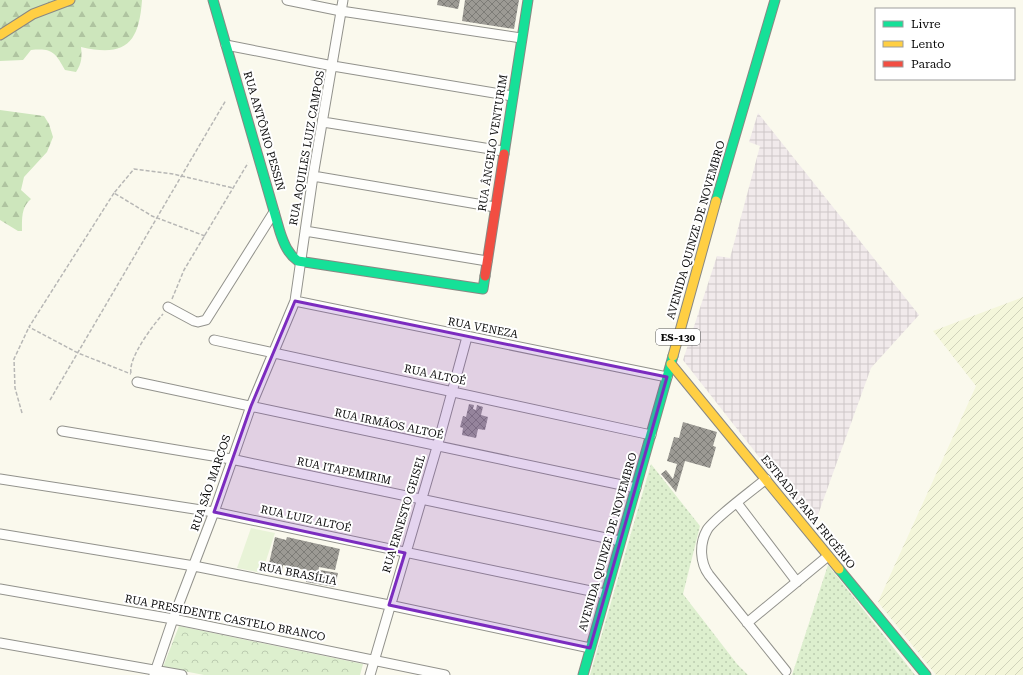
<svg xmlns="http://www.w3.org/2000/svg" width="1023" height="675" font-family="'Roboto Serif',serif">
<defs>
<pattern id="industrial-grid" width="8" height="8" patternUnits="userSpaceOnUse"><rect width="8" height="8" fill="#f1eaeb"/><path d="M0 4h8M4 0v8" fill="none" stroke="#cdc7c8"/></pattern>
<pattern id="farmland-furrows" width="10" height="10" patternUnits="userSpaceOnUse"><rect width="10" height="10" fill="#f4f6da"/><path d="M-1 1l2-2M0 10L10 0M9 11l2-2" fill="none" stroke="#d0d2ba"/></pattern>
<pattern id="grass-dots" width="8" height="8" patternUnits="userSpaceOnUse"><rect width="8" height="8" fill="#ddefce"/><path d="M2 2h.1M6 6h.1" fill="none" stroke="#bcccb0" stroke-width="1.8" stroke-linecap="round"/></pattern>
<pattern id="forest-firs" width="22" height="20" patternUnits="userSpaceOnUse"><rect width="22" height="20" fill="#cde6bc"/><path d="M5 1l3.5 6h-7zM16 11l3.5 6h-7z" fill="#afc4a0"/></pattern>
<pattern id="park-crowns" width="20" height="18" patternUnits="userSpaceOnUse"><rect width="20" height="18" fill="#ddefce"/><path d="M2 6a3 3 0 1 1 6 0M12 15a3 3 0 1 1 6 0" fill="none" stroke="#bcccb0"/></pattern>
<pattern id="building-cross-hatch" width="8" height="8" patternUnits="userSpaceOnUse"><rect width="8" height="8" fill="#9c9a94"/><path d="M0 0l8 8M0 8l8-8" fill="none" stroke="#7d7c77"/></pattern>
</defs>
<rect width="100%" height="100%" fill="#faf9ed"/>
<path fill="url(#industrial-grid)" d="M758 113 919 315 871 368 815 523H811L683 360 717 256 730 258 760 146 749 142Z"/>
<path fill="url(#farmland-furrows)" d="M1023 297V675H936L878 602 976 386 933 331Z"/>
<path fill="url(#grass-dots)" d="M651 464 700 526 683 594 737 664 748 675H590Z
M828 565 915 675H792Z"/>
<path fill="url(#forest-firs)" d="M0 0H142C139 44 125 57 81 47 82 57 82 63 76 72L65 70C55 52 52 48 31 50L23 60 0 61Z
M0 110 44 116 49 124 53 137 47 152 24 177 21 190 31 199C21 207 22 219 22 231H18L0 220Z"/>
<path fill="url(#park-crowns)" d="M179 626 363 664 360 675H204L163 667Z"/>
<path fill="#e8f3d7" d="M251 528 275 533 262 573 237 568Z"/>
<path fill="url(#building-cross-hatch)" d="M438 0H460L458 9 437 5Z
M465 0H519L514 29 462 21Z
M469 404 474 405 473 409 476 410 477 405 483 407 481 415 488 417 485 430 478 429 476 438 462 435 463 428 460 427 463 416 466 417Z
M683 422 717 432 713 446 716 447 710 468 685 461 676 492 661 474 666 470 673 479 677 464 667 461 674 437 679 438Z
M275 537 286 540 287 537 340 549 335 570 319 567 318 573 283 565 282 571 268 568Z
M320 570 338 573 335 587 306 582 308 572 319 574Z"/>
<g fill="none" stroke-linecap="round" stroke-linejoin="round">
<defs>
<path id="street" d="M287 0 341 11 521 38
M226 45 333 66 512 96
M323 122 503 151
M313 176 495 207
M305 231 487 261
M295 301 667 377
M168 307 194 321 198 322 206 320 274 212
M214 340 651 435
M137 382 636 488
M62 431 231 459 620 541
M0 479 214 512 605 594
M766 479C753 490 713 519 707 530 699 544 700 563 709 575L786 671
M737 503 797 582
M0 534 194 566 389 605 590 648
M0 589 173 619 445 675
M747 623 828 556
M0 643 182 675
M154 675 173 619 214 512 251 406 295 301 313 176 343 0
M370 675 437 447 467 337"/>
<path id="fast" d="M213 0 280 232C284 244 288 254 298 261L483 289 485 276
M504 154 528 0
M716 201 775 0
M839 569 926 675
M583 675 673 356"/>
<path id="slow" d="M0 35 33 14 70 0
M673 356 716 201
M671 364 839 569"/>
<path id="jam" d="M485 276 504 154"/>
</defs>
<use href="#street" stroke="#92928c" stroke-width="11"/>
<use href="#fast" stroke="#898883" stroke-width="11"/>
<use href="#slow" stroke="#898883" stroke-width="11"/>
<use href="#jam" stroke="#898883" stroke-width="11"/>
<path stroke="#b7b7b5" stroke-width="1.5" stroke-dasharray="4 2" stroke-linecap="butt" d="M114 193 29 327 78 353 131 374
M205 236 152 216 114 193 134 169 173 174 233 188
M172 299 184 270 248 163
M131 373C128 358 153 325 163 314
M50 400 226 100
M22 413 15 388 14 359 29 327"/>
<use href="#street" stroke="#fefefc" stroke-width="9"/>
<use href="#fast" stroke="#16e098" stroke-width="9"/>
<use href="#slow" stroke="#ffcf43" stroke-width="9"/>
<use href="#jam" stroke="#f24e42" stroke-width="9"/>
</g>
<path fill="#7b2cbf" fill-opacity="0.2" stroke="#7b2cbf" stroke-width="3" stroke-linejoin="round" d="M295 301 667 377 590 648 389 605 405 553 214 512 251 406Z"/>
<g text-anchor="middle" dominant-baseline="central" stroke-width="4" stroke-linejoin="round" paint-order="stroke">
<rect fill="#fff" stroke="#545454" stroke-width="1" x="656" y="329" width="44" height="16" rx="3"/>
<g font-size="10" font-weight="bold" fill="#0a0a0a">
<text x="678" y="337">ES-130</text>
</g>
<g font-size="11" fill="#0a0a0a" stroke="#fff">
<text transform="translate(264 131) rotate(74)">RUA ANTÔNIO PESSIN</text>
<text transform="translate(493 143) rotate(-81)">RUA ÂNGELO VENTURIM</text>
<text transform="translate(307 148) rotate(-80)">RUA AQUILES LUIZ CAMPOS</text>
<text transform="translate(696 230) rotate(-74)">AVENIDA QUINZE DE NOVEMBRO</text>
<text transform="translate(483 328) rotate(11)">RUA VENEZA</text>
<text transform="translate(435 375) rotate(12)">RUA ALTOÉ</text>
<text transform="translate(389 424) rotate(12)">RUA IRMÃOS ALTOÉ</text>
<text transform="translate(344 471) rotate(12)">RUA ITAPEMIRIM</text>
<text transform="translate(211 483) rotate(-71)">RUA SÃO MARCOS</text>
<text transform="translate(808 512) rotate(51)">ESTRADA PARA FRIGÉRIO</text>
<text transform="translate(404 514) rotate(-73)">RUA ERNESTO GEISEL</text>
<text transform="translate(306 519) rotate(12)">RUA LUIZ ALTOÉ</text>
<text transform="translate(608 542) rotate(-74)">AVENIDA QUINZE DE NOVEMBRO</text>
<text transform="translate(298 574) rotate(11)">RUA BRASÍLIA</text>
<text transform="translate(225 618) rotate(11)">RUA PRESIDENTE CASTELO BRANCO</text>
</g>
</g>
<rect x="875" y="8" width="140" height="72" fill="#ffffff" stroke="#9d9d9d"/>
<rect x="883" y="21" width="20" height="6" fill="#16e098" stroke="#9d9d9d"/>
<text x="911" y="28" font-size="12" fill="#0a0a0a">Livre</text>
<rect x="883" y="41" width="20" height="6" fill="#ffcf43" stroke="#9d9d9d"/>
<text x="911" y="48" font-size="12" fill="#0a0a0a">Lento</text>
<rect x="883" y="61" width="20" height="6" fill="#f24e42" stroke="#9d9d9d"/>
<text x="911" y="68" font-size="12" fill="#0a0a0a">Parado</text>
</svg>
